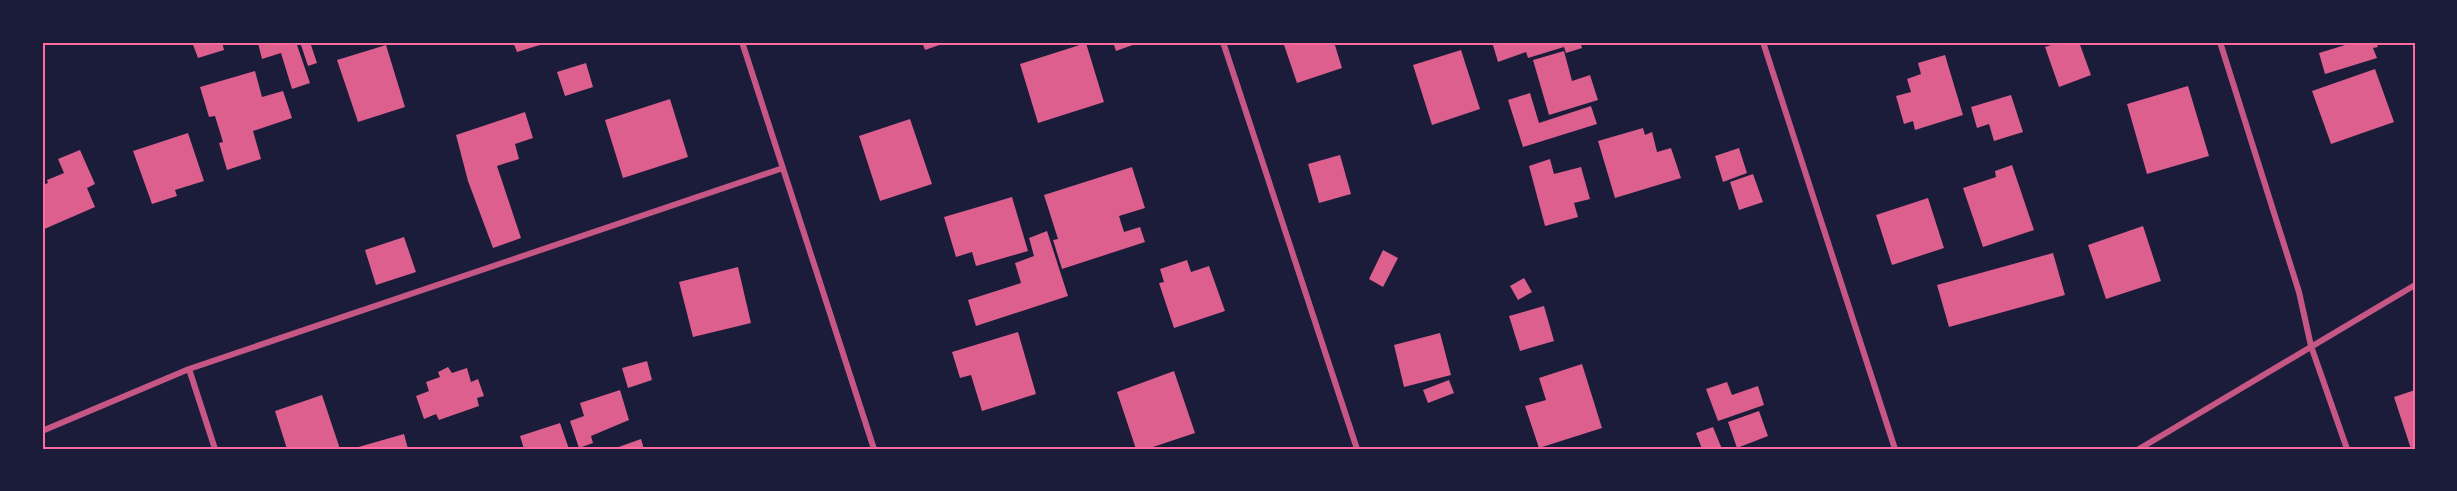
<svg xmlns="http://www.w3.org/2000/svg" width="2457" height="491" font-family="Lora,serif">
<rect width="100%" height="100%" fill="#1b1b3a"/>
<path fill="#dd5f8e" d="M192 42H222L224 50 198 58Z
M262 42H296L310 83 292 89 281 53 262 59 258 43Z
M300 42H310L317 63 308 66Z
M513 42H542L543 44 517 52Z
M922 42H948L925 50Z
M1113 42H1141L1116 51Z
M1283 42H1334L1342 68 1297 83Z
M1492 42H1580L1582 48 1566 53 1564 47 1528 58 1526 52 1498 62Z
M2060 42H2079L2091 75 2059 87 2045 47Z
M2355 42H2376L2378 47 2373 48 2377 58 2325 74 2319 53Z
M1086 43 1104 102 1038 123 1020 64Z
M386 45 405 107 358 122 337 60Z
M1461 50 1480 109 1432 125 1413 65Z
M1564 51 1572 81 1590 75 1598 100 1549 115 1533 60Z
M1945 55 1963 115 1915 130 1913 121 1904 124 1896 96 1911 92 1907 79 1921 74 1918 63Z
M586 63 593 87 565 96 557 72Z
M2375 69 2394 122 2331 144 2312 91Z
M255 71 262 97 283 91 292 118 253 131 261 159 227 170 219 143 223 142 215 116 209 117 200 87Z
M2188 86 2209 156 2147 174 2127 104Z
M1530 93 1539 123 1591 106 1597 124 1523 147 1508 100Z
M2011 95 2023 132 1994 141 1989 124 1977 128 1971 107Z
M670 99 688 157 623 178 605 120Z
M525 112 533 138 515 144 519 159 497 166 521 238 493 248 468 181 456 135Z
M910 119 932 184 880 201 859 136Z
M1643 128 1645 135 1652 132 1657 152 1671 148 1681 178 1615 198 1598 141Z
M188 133 204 181 175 190 177 196 152 204 133 151Z
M1739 148 1747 173 1723 182 1715 156Z
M80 150 95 184 87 188 95 207 42 230V185L48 183 47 180 64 173 58 159Z
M1340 155 1351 194 1319 203 1308 164Z
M1550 159 1554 174 1581 167 1590 199 1574 203 1578 217 1545 226 1529 166Z
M2012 165 2034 230 1983 247 1963 188 1996 177 1995 171Z
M1132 167 1145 208 1119 216 1124 232 1140 227 1145 242 1062 269 1053 240 1058 239 1044 195Z
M1753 174 1763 202 1739 210 1730 182Z
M1012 197 1028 251 976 266 972 252 956 257 944 217Z
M1928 198 1944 248 1892 265 1876 215Z
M2143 226 2161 281 2106 299 2088 245Z
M1047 231 1068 296 976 326 968 300 1021 283 1015 263 1034 256 1029 238Z
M404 237 416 272 376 285 365 250Z
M1383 250 1398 258 1383 287 1369 279Z
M2053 253 2065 295 1949 327 1937 285Z
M1187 260 1191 272 1209 266 1225 311 1174 328 1159 283 1164 282 1160 269Z
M738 267 751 323 693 337 679 282Z
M1524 278 1532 292 1518 300 1510 286Z
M1544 306 1554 341 1520 351 1509 316Z
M1018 332 1036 394 982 411 971 375 960 378 952 352Z
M1440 333 1451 375 1404 387 1394 345Z
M647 361 652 380 628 388 622 368Z
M1582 364 1602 428 1539 448 1525 406 1546 400 1539 378Z
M448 367 452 373 467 368 471 382 478 379 484 396 477 398 479 406 439 420 436 414 424 419 416 396 429 391 426 382 440 377 438 372Z
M1174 371 1195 433 1147 449H1136L1117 392Z
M1449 380 1454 393 1428 403 1423 390Z
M1727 382 1732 395 1758 386 1764 405 1718 421 1706 389Z
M620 390 629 420 591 436 593 443 579 448 570 421 584 416 580 403Z
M2415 390V449H2411L2394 397Z
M322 395 340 449H287L275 411Z
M1759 411 1768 436 1737 448 1728 422Z
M560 423 569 449H524L520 436Z
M1713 427 1722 449H1702L1696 433Z
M404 434 408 449H355V448Z
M641 439 644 449H613Z"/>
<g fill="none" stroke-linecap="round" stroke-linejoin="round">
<path stroke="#c65784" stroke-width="6" d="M742 42 874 449
M1223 42 1357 449
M1763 42 1895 449
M2220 42 2299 292 2311 346 2347 449
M189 369 215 449
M42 431 189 369 783 168
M2139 449 2415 285"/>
</g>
<rect width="2457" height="491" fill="none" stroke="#1b1b3a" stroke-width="87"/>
<rect x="44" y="44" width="2370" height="404" fill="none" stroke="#ff6b9d" stroke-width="2"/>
</svg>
